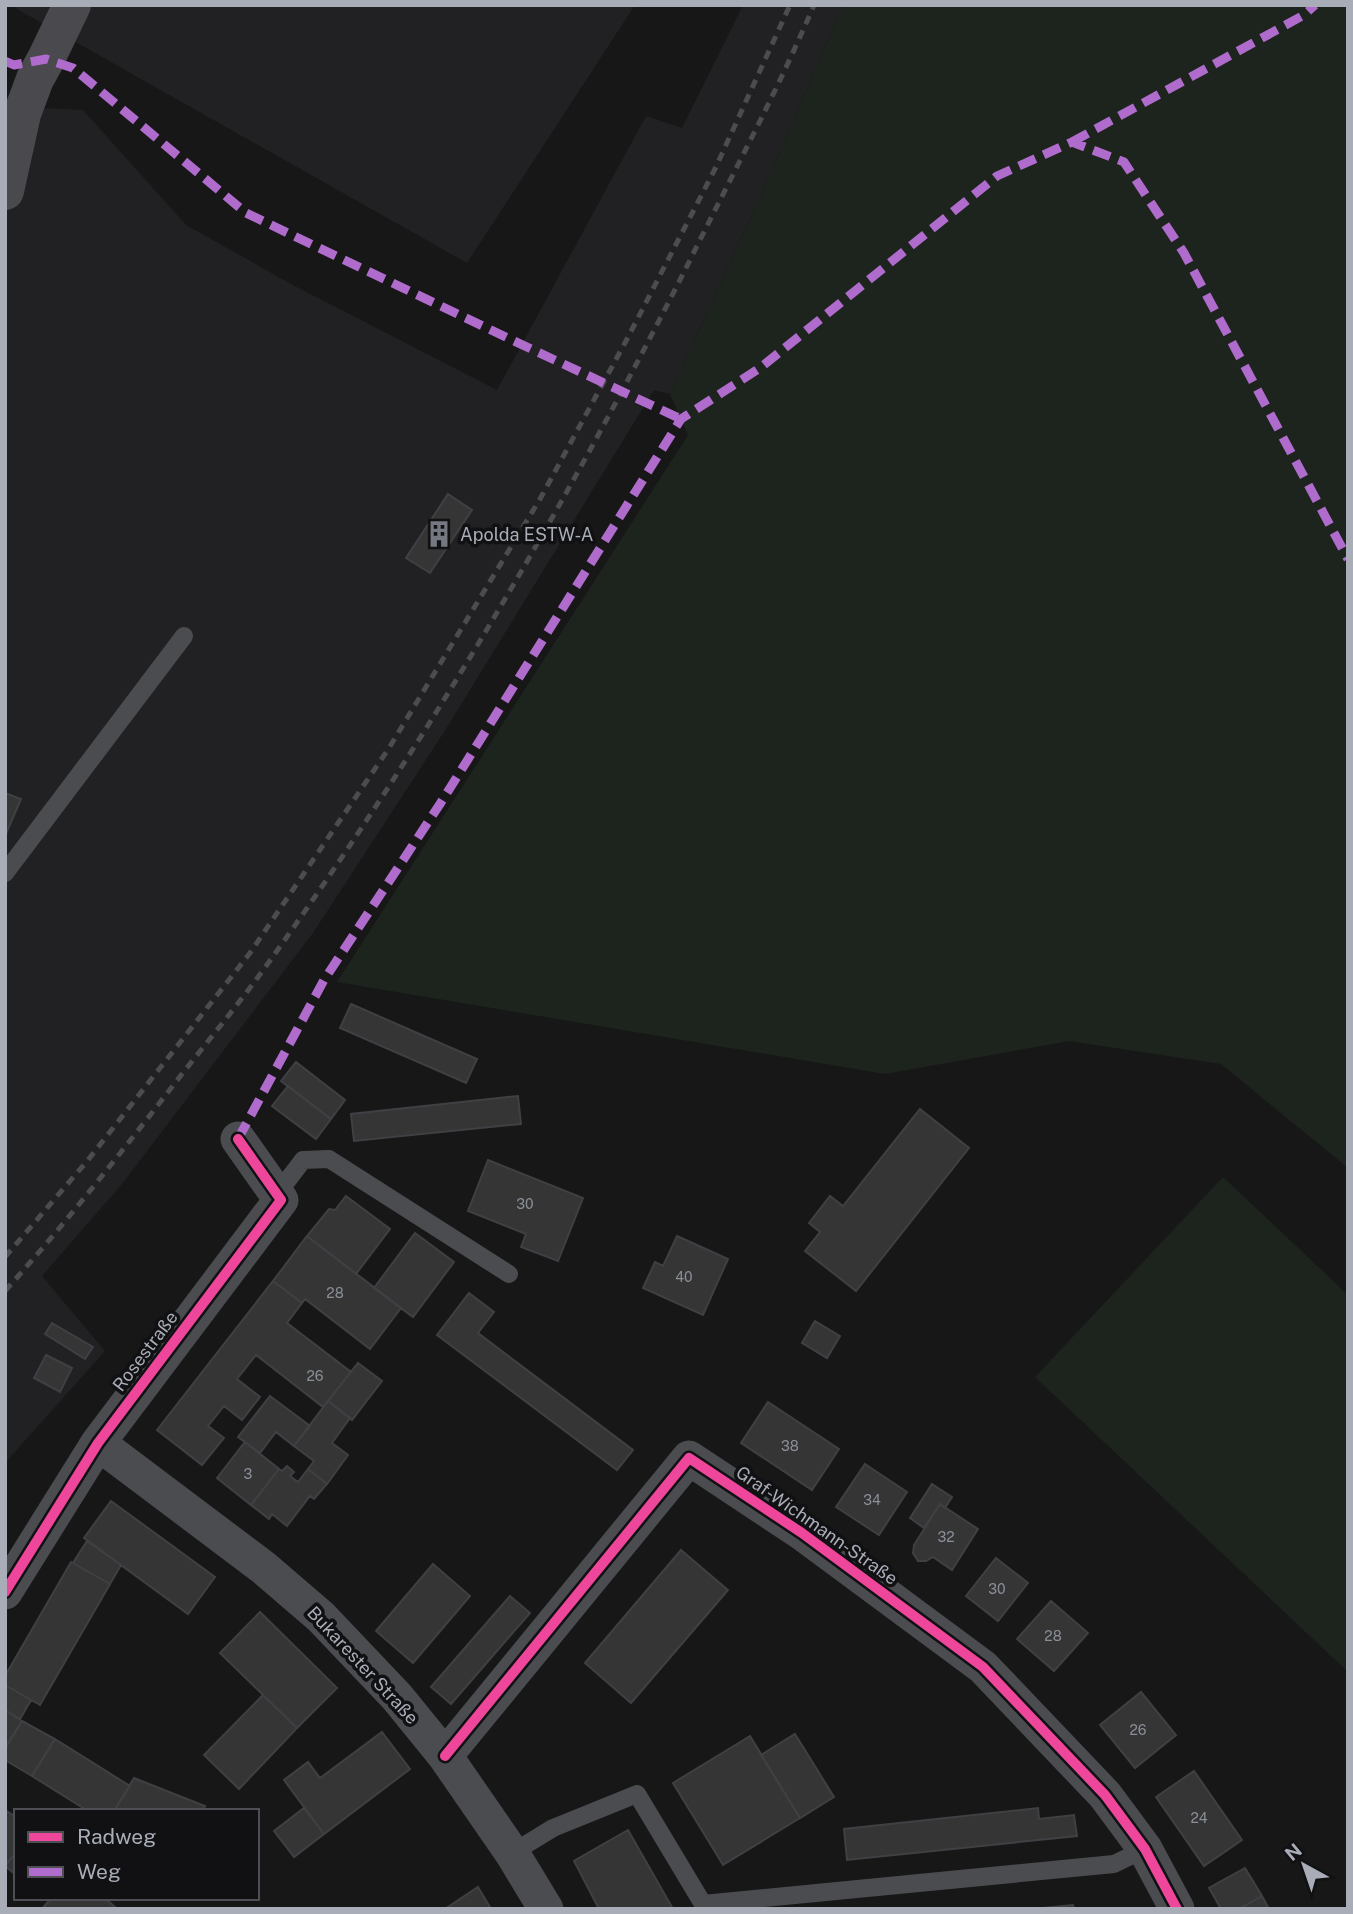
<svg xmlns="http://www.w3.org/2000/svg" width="1353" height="1914" font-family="'Public Sans',sans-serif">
<rect width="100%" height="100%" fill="#171717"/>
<path fill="#212123" d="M10 5H635L467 263Z
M743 5H843L762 193 670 394 654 390 446 729 313 933 122 1184 42 1276 105 1351 5 1463V106L83 110 186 225 293 285 497 390 646 116 682 128Z"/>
<path fill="#1d241e" d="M843 5H1348V1168L1221 1064 1069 1041 885 1074 337 982 688 435 670 394 762 193Z
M1223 1177 1348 1295V1672L1035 1377Z"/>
<path fill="#353536" stroke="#3f4043" stroke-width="2" d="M448 494 472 510 430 573 406 558Z
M5 793 21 799 5 836Z
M351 1004 477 1059 466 1083 340 1028Z
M296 1062 345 1100 331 1119 281 1081Z
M288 1086 331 1119 316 1139 272 1106Z
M518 1096 521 1124 354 1141 351 1114Z
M920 1109 969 1148 856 1291 805 1251 820 1232 809 1223 830 1196 843 1206Z
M488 1160 583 1198 558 1261 521 1247 526 1234 468 1211Z
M346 1196 390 1229 356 1274 307 1236 329 1209 335 1210Z
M415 1233 454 1262 413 1317 374 1288Z
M307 1236 401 1308 370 1349 305 1299 302 1303 273 1281Z
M677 1236 728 1259 703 1315 643 1288 655 1262 663 1266Z
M273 1281 302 1303 287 1323 351 1372 323 1407 256 1355 237 1379 260 1397 242 1420 224 1406 208 1426 224 1438 202 1465 157 1430Z
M469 1293 494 1312 478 1333 633 1450 617 1470 437 1335Z
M815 1321 840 1336 827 1358 802 1343Z
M52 1323 93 1347 85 1359 45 1334Z
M46 1355 72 1368 60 1392 34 1378Z
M358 1363 382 1381 352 1420 328 1401Z
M270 1396 310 1426 294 1446 276 1432 260 1453 238 1437Z
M328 1401 350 1418 332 1443 348 1455 327 1484 308 1469 314 1461 294 1446Z
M768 1402 839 1449 812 1490 741 1443Z
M245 1442 279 1469 251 1505 217 1478Z
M865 1464 907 1492 879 1535 836 1507Z
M287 1466 294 1472 290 1476 298 1482 308 1469 327 1484 314 1499 310 1496 287 1526 272 1514 269 1519 251 1505 279 1469 282 1471Z
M932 1484 952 1497 945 1508 940 1504 924 1528 910 1518Z
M111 1501 215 1577 188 1614 84 1538Z
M940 1504 978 1529 952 1570 933 1557 926 1561H918L913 1553 914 1545Z
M87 1541 121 1565 110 1584 73 1563Z
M681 1550 728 1590 631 1703 585 1663Z
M996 1558 1028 1583 998 1621 966 1596Z
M71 1562 110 1584 40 1705 5 1685V1676Z
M433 1564 470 1596 413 1663 376 1631Z
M510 1596 530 1613 451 1704 431 1687Z
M1051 1601 1088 1633 1054 1671 1017 1639Z
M260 1612 337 1688 297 1728 220 1653Z
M5 1685 31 1700 20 1719 5 1710Z
M1141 1692 1176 1735 1135 1768 1100 1725Z
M263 1695 297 1728 239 1789 204 1755Z
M5 1710 22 1721 8 1743 5 1742Z
M22 1721 55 1739 32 1776 5 1760V1749Z
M382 1732 410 1769 324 1834 284 1780 308 1762 320 1778Z
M795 1734 834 1797 800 1818 761 1755Z
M750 1736 800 1818 723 1865 673 1783Z
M55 1739 130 1786 114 1811H88L32 1776Z
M1194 1771 1242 1840 1204 1866 1156 1797Z
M134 1778 205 1806 203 1811H114Z
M304 1808 324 1834 294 1857 274 1831Z
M1038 1808 1039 1819 1074 1815 1077 1836 847 1860 844 1829Z
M5 1810 16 1817V1853L5 1865Z
M628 1830 673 1909H599L574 1861Z
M16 1853V1875L5 1866Z
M1245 1868 1262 1896 1239 1909H1221L1209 1888Z
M478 1887 491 1909H445Z
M1262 1896 1269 1909H1239Z
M51 1898H105L116 1908 42 1909Z
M1073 1905 1074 1909H1033Z"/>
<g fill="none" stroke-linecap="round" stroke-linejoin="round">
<path stroke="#4b4c50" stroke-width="18" d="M5 873 184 636
M277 1194 303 1160 329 1159 509 1274
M512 1853 553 1828 637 1794 703 1904 1114 1864 1145 1849"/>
<path stroke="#4b4c50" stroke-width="35" d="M98 1443 264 1568 321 1617 397 1697 445 1756 512 1853 546 1909
M5 1592 98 1443 281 1200 238 1139
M445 1756 689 1458 802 1533 983 1667 1105 1795 1145 1849 1177 1909"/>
<path stroke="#4a4a4e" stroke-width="38" d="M5 191 22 114 35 79 46 59 72 5"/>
<path stroke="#4b4c4f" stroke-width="5" stroke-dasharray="9 7" stroke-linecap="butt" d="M5 1257 88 1160 250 953 389 748 540 499 626 341 715 169 790 5
M5 1291C65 1224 120 1154 175 1083 206 1043 239 1004 269 962 428 740 567 504 690 260 732 175 777 92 814 5"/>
<path stroke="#b06ccc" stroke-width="9" stroke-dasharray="18 9" stroke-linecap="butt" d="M5 61 14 65 46 59 73 68 246 213 514 341 681 419
M1072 142 1304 15 1315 5
M238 1139 324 980 440 804 681 419 760 368 997 176 1072 142 1124 162 1184 253 1348 559"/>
<defs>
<path id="cycleway" d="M5 1592 98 1443 281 1200 238 1139
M445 1756 689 1458 802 1533 983 1667 1105 1795 1145 1849 1177 1909"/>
</defs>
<use href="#cycleway" stroke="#111113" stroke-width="15"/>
<use href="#cycleway" stroke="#ed469a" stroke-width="10"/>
</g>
<defs>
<symbol id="building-bare" viewBox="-9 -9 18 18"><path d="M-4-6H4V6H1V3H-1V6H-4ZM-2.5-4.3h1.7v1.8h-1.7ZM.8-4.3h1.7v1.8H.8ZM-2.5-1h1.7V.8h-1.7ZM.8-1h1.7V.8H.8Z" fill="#757880" stroke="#111113" stroke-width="2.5" paint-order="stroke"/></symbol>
</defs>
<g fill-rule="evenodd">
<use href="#building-bare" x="420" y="515" width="38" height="38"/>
</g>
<g text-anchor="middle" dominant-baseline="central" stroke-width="7" stroke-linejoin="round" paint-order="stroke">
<g font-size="14" fill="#8b8f98">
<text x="525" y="1204">30</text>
<text x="684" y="1277">40</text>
<text x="335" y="1293">28</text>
<text x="315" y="1376">26</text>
<text x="790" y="1446">38</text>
<text x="248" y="1474">3</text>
<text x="872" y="1500">34</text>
<text x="946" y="1537">32</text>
<text x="997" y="1589">30</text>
<text x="1053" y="1636">28</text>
<text x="1138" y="1730">26</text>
<text x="1199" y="1818">24</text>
</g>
<g font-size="18" fill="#a8adb8" stroke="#111113" text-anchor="start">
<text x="460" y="534">Apolda ESTW-A</text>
</g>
<g font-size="18" fill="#a8adb8" stroke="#111113">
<text transform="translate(145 1351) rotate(-53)">Rosestraße</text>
<text transform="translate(817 1525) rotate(35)">Graf-Wichmann-Straße</text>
<text transform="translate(363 1665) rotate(47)">Bukarester Straße</text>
</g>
</g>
<rect width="1353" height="1914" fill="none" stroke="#a8adb8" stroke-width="14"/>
<rect x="14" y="1809" width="245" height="91" fill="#111113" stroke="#4d4f55" stroke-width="2"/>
<rect x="28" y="1832" width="35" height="10" fill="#ed469a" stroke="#4d4f55" stroke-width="2"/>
<text x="77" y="1844" font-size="21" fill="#a8adb8">Radweg</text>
<rect x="28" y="1867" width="35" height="10" fill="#b06ccc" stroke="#4d4f55" stroke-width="2"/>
<text x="77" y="1879" font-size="21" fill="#a8adb8">Weg</text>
<g transform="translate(1304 1865) rotate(320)" stroke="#111113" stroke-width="5" paint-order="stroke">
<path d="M0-5L12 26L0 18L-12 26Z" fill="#a8adb8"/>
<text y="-10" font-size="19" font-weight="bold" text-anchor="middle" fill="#a8adb8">N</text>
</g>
</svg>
